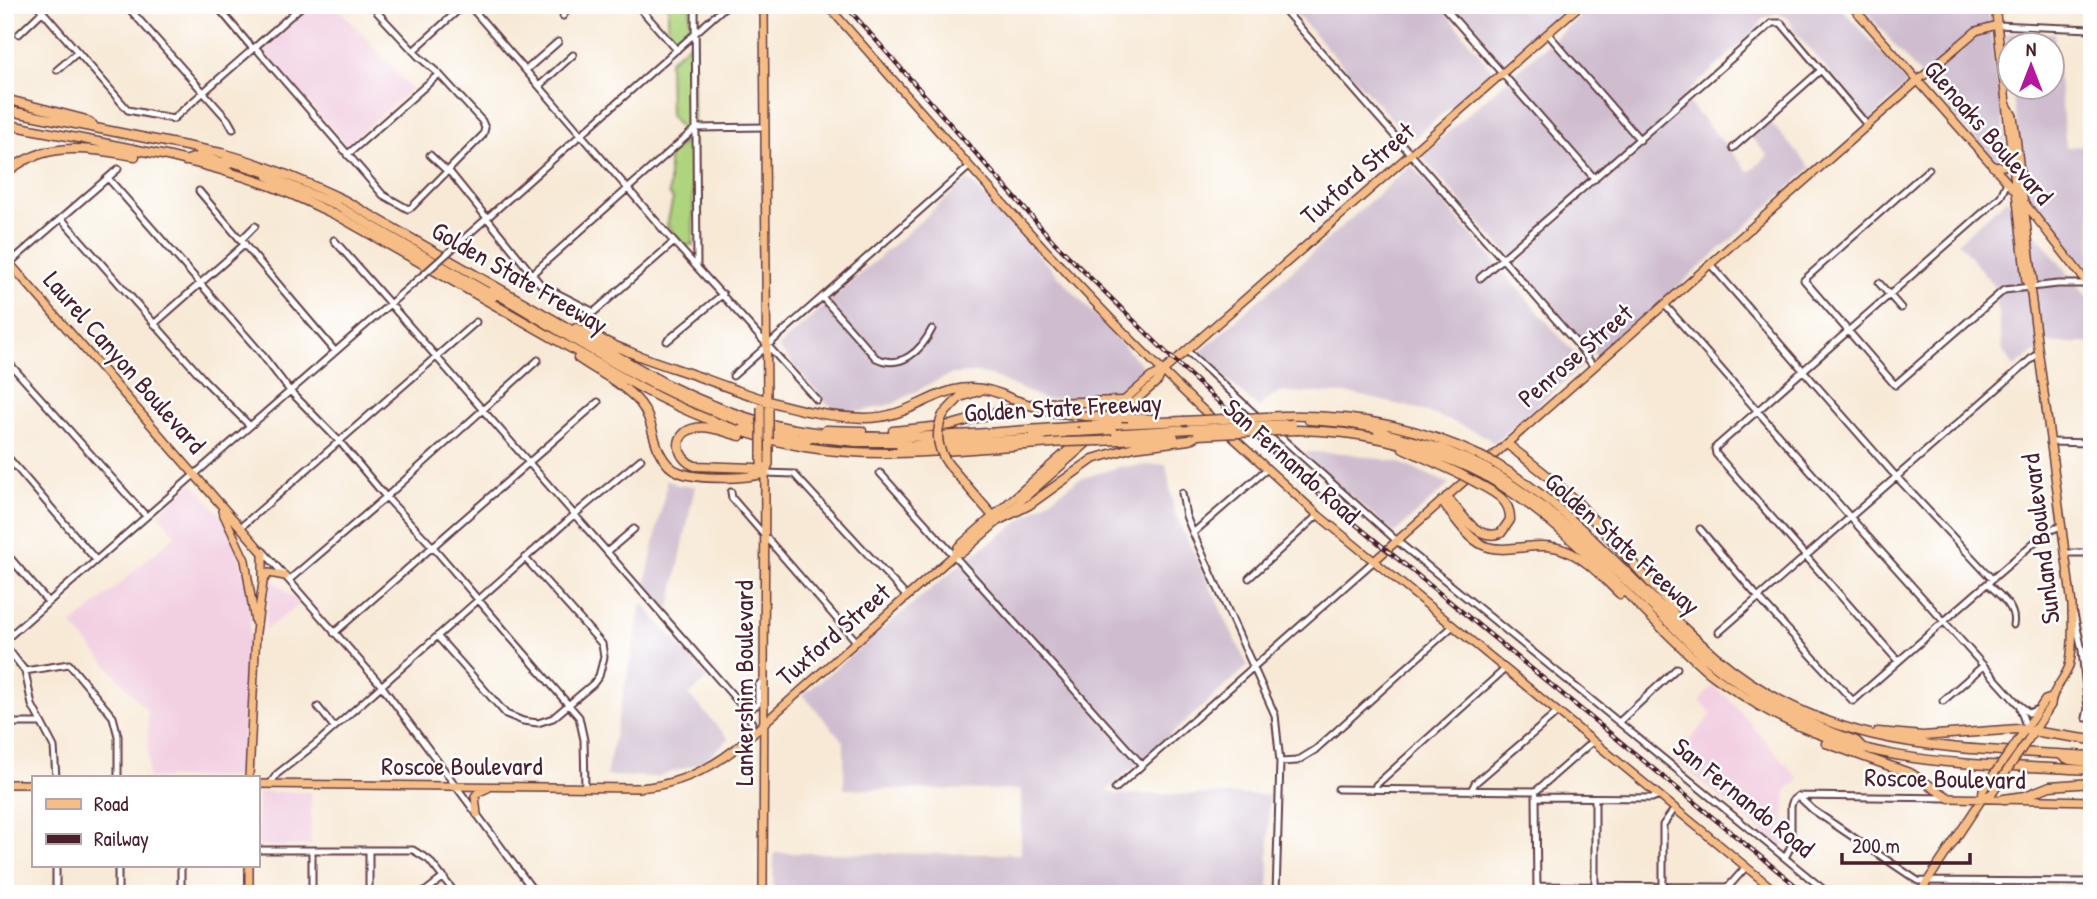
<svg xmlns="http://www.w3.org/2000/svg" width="2097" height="899" font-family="'Patrick Hand',sans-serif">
<rect width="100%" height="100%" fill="#fff"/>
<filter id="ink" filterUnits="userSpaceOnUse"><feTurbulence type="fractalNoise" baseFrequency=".0143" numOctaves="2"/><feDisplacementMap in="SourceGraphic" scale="14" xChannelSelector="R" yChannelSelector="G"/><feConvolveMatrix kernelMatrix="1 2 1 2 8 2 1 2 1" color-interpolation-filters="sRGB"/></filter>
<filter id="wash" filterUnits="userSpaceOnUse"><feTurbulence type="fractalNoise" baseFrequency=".00686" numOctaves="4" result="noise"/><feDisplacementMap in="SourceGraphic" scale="28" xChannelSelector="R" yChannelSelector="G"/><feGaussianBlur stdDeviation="1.57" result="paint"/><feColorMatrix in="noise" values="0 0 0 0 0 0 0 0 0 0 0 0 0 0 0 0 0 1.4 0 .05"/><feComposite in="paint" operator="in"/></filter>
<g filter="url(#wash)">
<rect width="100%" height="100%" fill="#f7e9d5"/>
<path fill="#f2cfe1" d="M306 5H336L411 89 346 145 259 47Z
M193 483 223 518 237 548 246 579 251 615 241 774 240 777 148 778V712L72 625 176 535 158 514Z
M269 578H272L300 604 265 630Z
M1712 686 1729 699 1798 778 1797 783 1788 787 1785 794V845L1781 847 1674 759 1712 714 1700 701Z
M258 792H311V846H257Z"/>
<path fill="#cfbdcf" d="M1288 5H1440L1493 71 1414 138H1409Z
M1451 5H1573L1501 63Z
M1592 5H1839L1908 83 1871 120 1867 121 1841 92 1844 89 1795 32 1788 18 1776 13 1762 19 1757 29 1683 97 1749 172 1768 156 1750 136 1769 121 1811 168 1598 358 1422 157 1424 153Z
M1860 5H1987L2011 180Z
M2010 32 2054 33 2066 147 2091 146V264L2086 267 2026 196 2012 88H2052V46H2010L2009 66 2006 36Z
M1411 165 1582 362V366L1494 444 1487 437 1456 423 1418 409 1353 394 1279 392 1265 401 1259 409 1199 353Z
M968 179 1148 372 1124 396 1044 399 995 377 978 373 953 374 933 382 893 404 862 411 846 410 827 404 778 347Z
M2007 199 2092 303V343H2047L2014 367 2002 350 1995 287 1958 242Z
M1310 452 1346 453 1397 462 1450 484 1394 533 1303 454Z
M1166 464 1174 512 1248 666 1107 791 1116 794 1269 795V894H773L774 853 1021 854V790L844 789V742L803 695 968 558 1079 479 1119 467Z
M666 479 678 485 695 486 669 613 645 586 666 487Z
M642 603 708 678 689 695 729 739 702 762 675 771 656 777 606 776Z"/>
<path fill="#aed47e" stroke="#7c7a54" stroke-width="2" d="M668 5H690V31L675 43 668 35Z
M689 44 693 46V126L684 133 670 115 669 61Z
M689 138 693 140V245L691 244 685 247 667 225 673 199 669 194V160L667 157Z"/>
</g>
<g filter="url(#ink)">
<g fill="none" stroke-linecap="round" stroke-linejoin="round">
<defs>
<path id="minor" d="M37 5 128 110 173 119 303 5
M126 5 228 120 233 129
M216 5 253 49
M469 5 674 242 817 400
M637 5 677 50
M695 5 697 266
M1280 5 1577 344 1594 367
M1442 5 1595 179
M563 16 570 5
M1997 25 2092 29
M19 34 42 12
M1548 34 1640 140
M255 47 383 195 408 209 412 207 483 135 485 128 482 121 439 74 418 56 377 12 385 5
M413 51 464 5
M57 70 78 52
M526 70 558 42
M539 86 573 55
M1733 148 1821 70
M347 155 439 74
M430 155 448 172
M1929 169 1804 280 1895 385 2004 290 2058 284H2089
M449 171 541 285 594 312 674 242
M108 178 260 352 290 391 340 442 386 497 433 547 579 717 584 740 585 787
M199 191 335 351
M61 218 205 381 250 426
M241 240 255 226
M334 240 742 706 752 723 750 734
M460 242 727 5
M1711 265 1892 472 1992 579
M5 267 118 169
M533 273 696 128 765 127
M1480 278 1772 23H1781L1868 126
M1879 283 1901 308
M822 297 876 358C901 370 921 351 932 329
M1665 305 1850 517 2017 703 2029 713 2038 709
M154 324 245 244
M667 341 723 294
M1186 350 1257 416
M5 367 9 363 146 516
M733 376 969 167
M1275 432 1397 541 1829 894
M2050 442 2092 443
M5 454 96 560
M765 473 794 474 907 597
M880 473 1142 765
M731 492 732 498 856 641
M1182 493 1186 516 1193 533 1275 715 1280 762 1276 894
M241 527 476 322
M1700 529 1758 597 1853 701 2046 532 2061 526
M1193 533 1267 469
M263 551 381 685 536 894
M5 552 48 602
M607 552 634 529
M2065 553H2092
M1249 578 1318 515
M289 580 386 497 538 360
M1988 584C1999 595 2017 607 2013 625
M2074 614 2082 650 2088 709 2086 718
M1719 632 2038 353
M334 633 598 402
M437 636 506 714 523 721 538 723 553 718 593 684 599 676 604 657 602 644 525 558
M5 640 423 275
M5 645 25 671 32 705 54 747 56 778
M1898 661 1716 454 1715 448 1986 210 2001 196 2007 182
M25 671 69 664 113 717 118 736V778
M1943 701 1983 666
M318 707 334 727
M745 708H752L758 704V686L764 679
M2020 708 2026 726
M1619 722 1677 668
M5 723H41
M1280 762 1297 761 1315 750 1453 626
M270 784 277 774 318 742 574 515 641 459
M1115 789 1374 561
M1338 789 1536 791
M1375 789 1376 785 1505 669
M1471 791 1475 783 1558 712
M1536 791 1593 741
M1536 795 1537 894
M1798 796 1813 810 1918 881 2092 882
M1798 796 1949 798
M1536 797 1652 798 1659 795
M257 850H413L429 860 456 894
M312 851V894
M1785 858 1791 846V806L1793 800 1798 796
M118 866V894
M181 866V894
M1537 886 1726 887
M1595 886V798
M56 894V866
M369 894V850
M422 894 444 877
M1663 894V825L1675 808
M1725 894 1726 887 1730 885 1746 867"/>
<path id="major" d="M764 5 767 403
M827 5C953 147 1076 292 1216 422
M1851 5 2016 192 2092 289
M1995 5 2026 281 2030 287 2072 605C2072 625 2074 646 2069 666 2065 679 2051 691 2051 705L2028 740
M2007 105 2013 116 2016 137 2033 281 2030 287
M1993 167 2004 166 2012 160
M5 258 263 553V582L256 632 249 778
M1105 417 1151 377 1162 372 1580 5
M1115 419 1158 381 1162 372
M1227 432 1318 515 1779 894
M761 452V463L765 473 763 894
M765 473 769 464V439
M222 511 245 560 255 622
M955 554 963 552 1103 429
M1374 561 1930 70 1976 31 1997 25
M263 581 269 573 285 576
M2012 749 2045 700 2051 698
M5 784H33
M257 784 639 788C676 785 706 772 735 749L955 554 958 547 1091 430
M1949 798 2092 801
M1982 799 1983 790 1991 778
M477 814 475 796 479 792 488 788
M249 894V866
M1919 894 1982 799 1992 793 2008 769"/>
<path id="highway" d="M5 99 83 119 93 125
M5 110 221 153C264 164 304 181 344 200L668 385C705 403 743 419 784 427 882 447 985 432 1084 426
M5 124C94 142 186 155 271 186 295 195 317 206 340 217L641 388C693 416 747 437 805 447 887 461 983 447 1066 442
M226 160 274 175
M185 161 199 156 229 164
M5 174C44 140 88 148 135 156
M268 176 334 204 494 296
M492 291C575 339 657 396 750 424
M576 328C593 334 608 344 625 350 649 361 675 368 700 377 754 397 807 417 865 418 925 418 946 366 1012 399
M578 358C598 372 624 384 640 403 652 418 652 437 660 453 664 461 670 469 679 472 696 480 747 479 765 473
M1051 412 1095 417
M943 415 960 397 979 391
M1283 416C1352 414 1417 426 1480 456
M1128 417 1153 419
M1309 420 1346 423 1383 429
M1118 424 1183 421
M744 426 807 440
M826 430 862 431
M1298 430C1362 431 1409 443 1468 467
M893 431 951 425 1021 406 1039 403 1125 401
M1378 431 1440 448 1473 462
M1108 434 1191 429
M1034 435 1077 432
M740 436C727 433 710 425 696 428 672 432 675 459 695 466L755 468 765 473
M804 436 856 442H906
M1100 441 1174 437
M1507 444 1544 473 1578 503 1669 603 1675 616
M900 446 1041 438
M1403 448 1460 474
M948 464 993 516 1001 519 1029 505 1093 459 1134 447 1189 440 1198 435
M1496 464C1581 514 1640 593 1715 656 1830 753 1951 747 2092 756
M1489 470C1571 519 1636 592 1705 658 1753 697 1798 721 1856 741L1863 748
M1484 475C1572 525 1634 607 1710 673 1725 685 1742 695 1758 705 1866 769 1971 763 2092 770
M1447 497C1461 513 1477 542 1501 533L1510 520C1511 499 1493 492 1477 483
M1442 502C1454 516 1466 537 1483 545 1506 556 1535 539 1564 550 1586 558 1603 578 1620 594
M1878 732 1923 736 2018 729 2092 740
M1826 743 1912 774 1949 798
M2062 756 2070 760 2092 762
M2004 799 2025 796 2050 786 2092 783"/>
</defs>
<use href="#minor" stroke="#643d44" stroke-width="9"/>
<use href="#major" stroke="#643d44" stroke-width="10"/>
<use href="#highway" stroke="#643d44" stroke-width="11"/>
<use href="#minor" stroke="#fff" stroke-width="5"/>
<use href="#major" stroke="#f6be86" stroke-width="7"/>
<use href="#highway" stroke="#f6be86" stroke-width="8"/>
<defs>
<path id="rail" d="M845 5 1054 242 1182 368 1315 491 1806 894"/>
</defs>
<use href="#rail" stroke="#4a1f2b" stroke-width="4.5"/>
<use href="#rail" stroke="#fff" stroke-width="2" stroke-dasharray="5" stroke-linecap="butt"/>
<defs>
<path id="minor-bridge" d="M423 275 460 242"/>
<path id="major-bridge" d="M769 439V409
M761 452V407
M2008 769 2028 740
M1991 778 2012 749"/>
<path id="highway-bridge" d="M1012 399 1051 412
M943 415C935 432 937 449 948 464
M1095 417H1128
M1183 421 1283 416
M1084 426 1118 424
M1191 429 1292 424
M1077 432 1112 430
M1198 435 1298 430
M1066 442 1100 441
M1480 456 1496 464
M1473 462 1489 470
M1468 467 1484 475
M1460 474 1477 483"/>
</defs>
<use href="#minor-bridge" stroke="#643d44" stroke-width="9" stroke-linecap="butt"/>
<use href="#major-bridge" stroke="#643d44" stroke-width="10" stroke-linecap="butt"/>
<use href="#highway-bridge" stroke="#643d44" stroke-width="11" stroke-linecap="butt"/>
<use href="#minor-bridge" stroke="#fff" stroke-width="5"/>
<use href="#major-bridge" stroke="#f6be86" stroke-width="7"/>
<use href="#highway-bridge" stroke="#f6be86" stroke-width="8"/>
</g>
</g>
<g text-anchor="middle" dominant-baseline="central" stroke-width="5" stroke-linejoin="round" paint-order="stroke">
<g font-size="26" fill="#4a1f2b" stroke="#fff">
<text transform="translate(1989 132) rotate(49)">Glenoaks Boulevard</text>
<text transform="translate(1357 173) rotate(-41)">Tuxford Street</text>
<text transform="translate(520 277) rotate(30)">Golden State Freeway</text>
<text transform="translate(1575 355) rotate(-41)">Penrose Street</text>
<text transform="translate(125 362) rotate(49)">Laurel Canyon Boulevard</text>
<text transform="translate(1063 407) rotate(-3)">Golden State Freeway</text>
<text transform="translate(1292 461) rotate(42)">San Fernando Road</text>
<text transform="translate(2040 539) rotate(-97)">Sunland Boulevard</text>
<text transform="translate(1623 543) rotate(42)">Golden State Freeway</text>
<text transform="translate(833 634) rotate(-41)">Tuxford Street</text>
<text transform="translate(743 683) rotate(-90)">Lankershim Boulevard</text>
<text x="462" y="765">Roscoe Boulevard</text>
<text transform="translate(1945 778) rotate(1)">Roscoe Boulevard</text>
<text transform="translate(1744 797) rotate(39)">San Fernando Road</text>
</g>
</g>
<rect width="2097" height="899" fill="none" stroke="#fff" stroke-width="28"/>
<rect x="32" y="776" width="228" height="91" fill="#ffffff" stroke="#b7a5aa" stroke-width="2"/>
<rect x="46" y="799" width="35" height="10" fill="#f6be86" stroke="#b7a5aa" stroke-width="2"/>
<text x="94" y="811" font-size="21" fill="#4a1f2b">Road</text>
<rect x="46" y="834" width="35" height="10" fill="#4a1f2b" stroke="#b7a5aa" stroke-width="2"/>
<text x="94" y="846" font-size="21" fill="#4a1f2b">Railway</text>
<g transform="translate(2031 66)"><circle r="33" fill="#ffffff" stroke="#b7a5aa" stroke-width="2"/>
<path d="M0-5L12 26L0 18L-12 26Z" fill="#b5179e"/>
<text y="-10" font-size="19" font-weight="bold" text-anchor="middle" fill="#4a1f2b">N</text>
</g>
<path d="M1842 853v10h128v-10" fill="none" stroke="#4a1f2b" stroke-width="3.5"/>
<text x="1852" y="853" font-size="21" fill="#4a1f2b" stroke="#ffffff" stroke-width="5" paint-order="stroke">200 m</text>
</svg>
